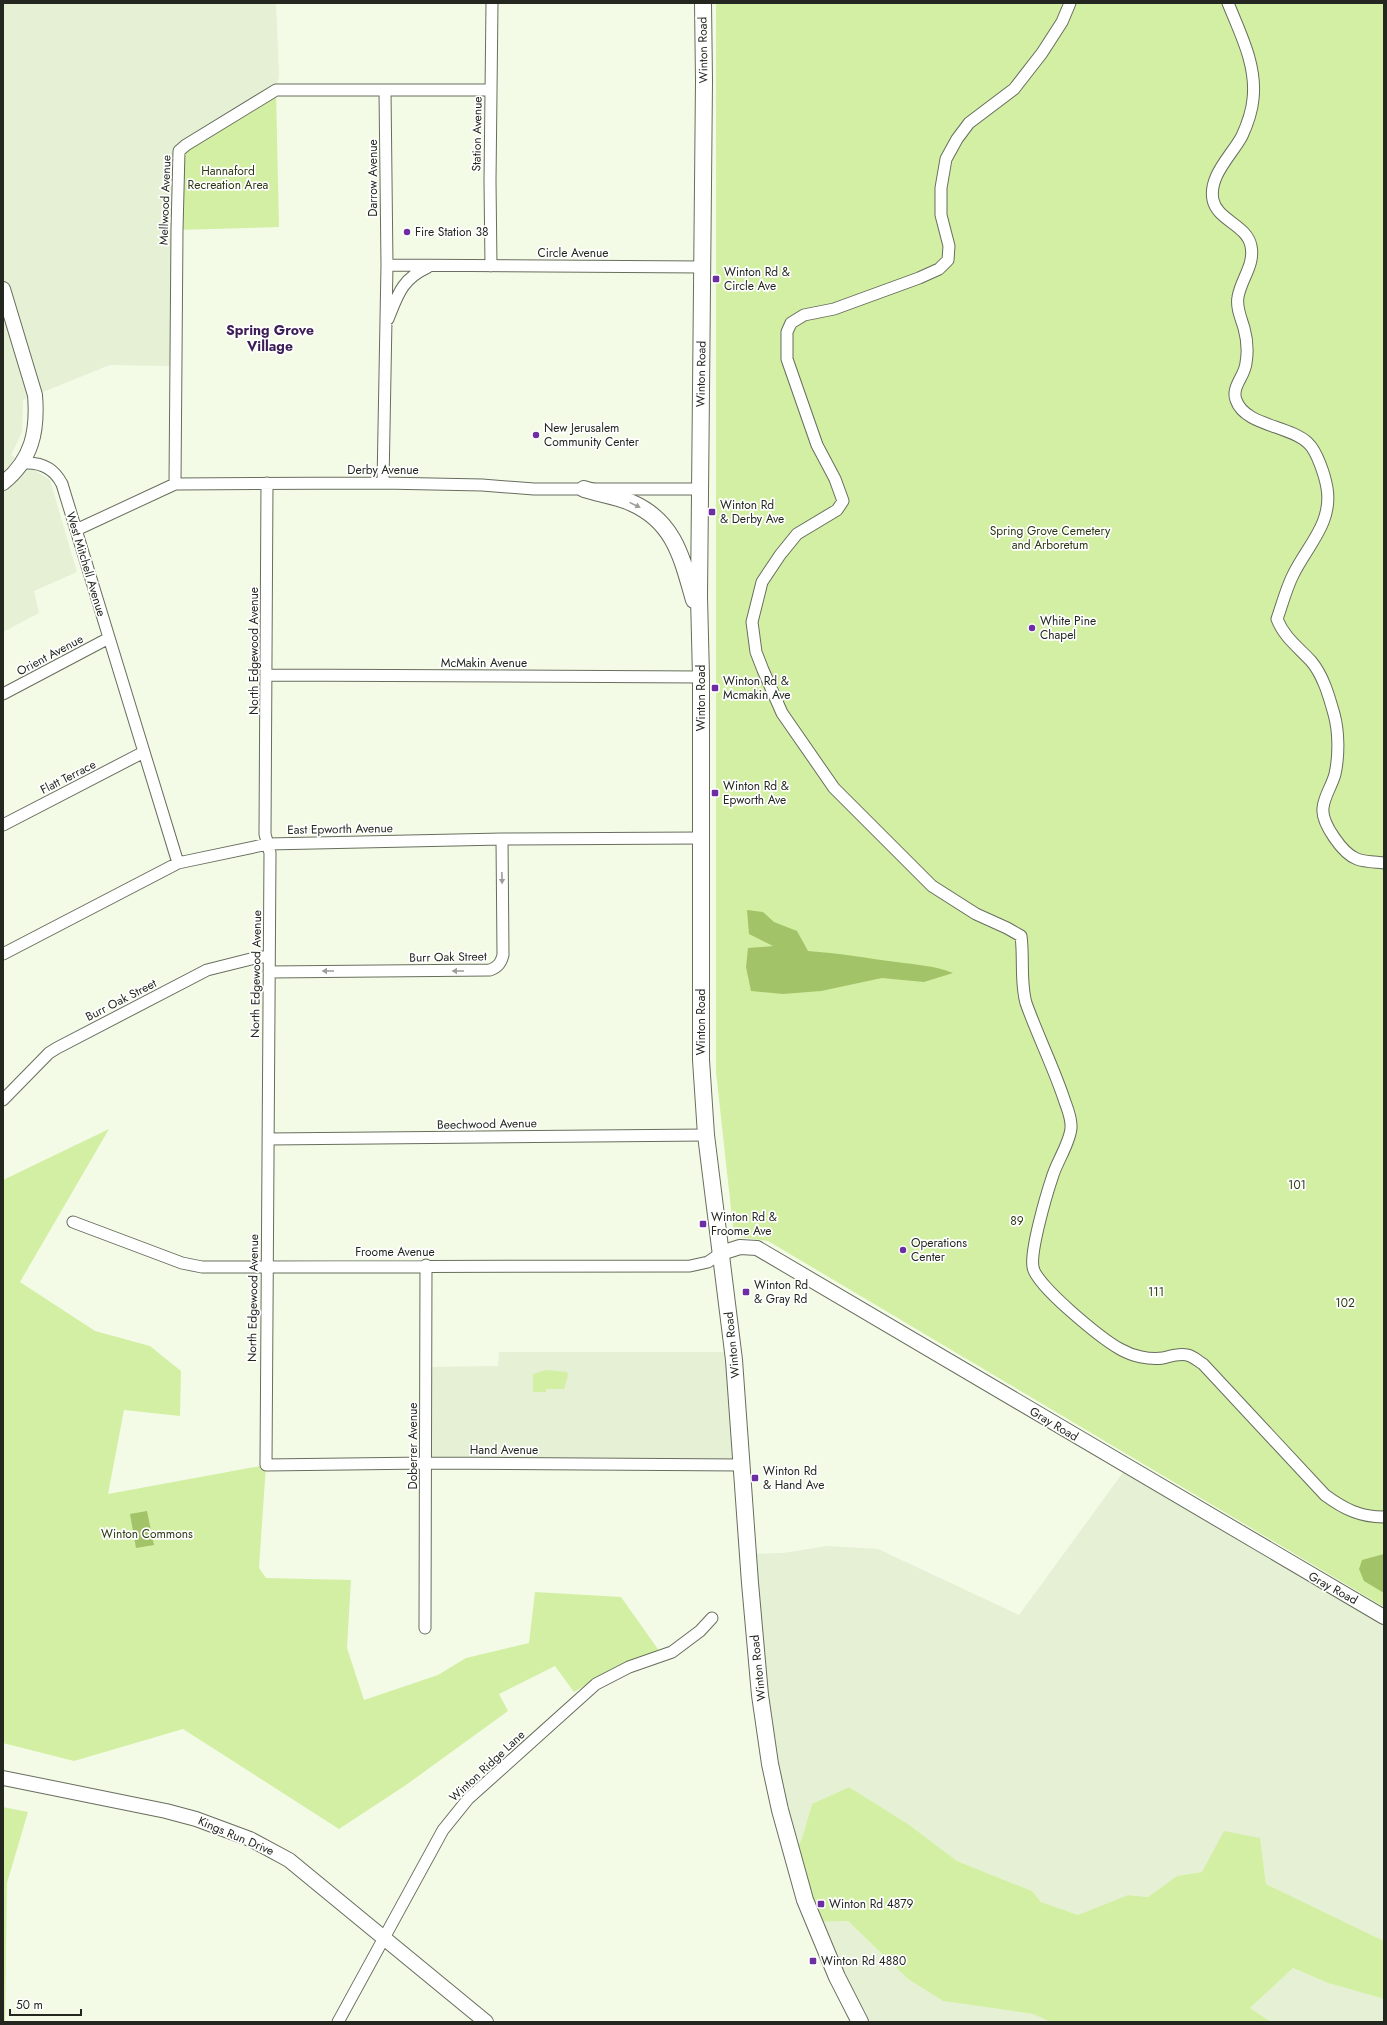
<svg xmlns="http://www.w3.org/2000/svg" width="1387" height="2025" font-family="Jost,sans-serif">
<rect width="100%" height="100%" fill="#f3fbe7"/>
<path fill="#e5f0d5" d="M3 3H276L279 76 276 90 186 145 175 340 169 366 110 365 23 400 22 432 11 455 50 480 77 572 34 591 39 613 3 632Z
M499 1352H733L742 1465 426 1463V1367L498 1366Z
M1127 1467 1384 1617V1941L1266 1884 1260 1838 1202 1872 1177 1876 1148 1897 1128 1895 1078 1915 1041 1902 1032 1891 957 1861 908 1824 849 1787 812 1804 802 1838 793 1857 780 1810 748 1554 783 1553 827 1546 878 1549 1019 1615Z
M848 1921 908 1979 943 2001 1033 2014 1051 2022H860L814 1922Z
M1293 1968 1328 1983 1382 1998 1384 2000V2022H1271L1250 2008Z"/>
<path fill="#d3efa4" d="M716 3H1384V1607L768 1241 739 1237 733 1227 716 1072Z
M276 90 279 227 177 230 179 151Z
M109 1129 20 1282 95 1331 150 1346 181 1371 180 1416 124 1410 108 1494 266 1465 259 1568 266 1578 351 1580 347 1648 364 1700 438 1675 466 1658 529 1643 535 1592 621 1597 660 1652 616 1667 574 1692 555 1666 499 1694 508 1711 406 1785 339 1829 183 1729 74 1761 3 1743V1180Z
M546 1370 567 1372 568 1375 564 1389H546V1392H533V1374Z
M849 1787 908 1824 957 1861 1032 1891 1041 1902 1078 1915 1128 1895 1148 1897 1177 1876 1202 1872 1224 1831 1260 1838 1266 1884 1384 1941V2000L1381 1998 1328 1983 1293 1968 1250 2008 1271 2022H1051L1033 2014 943 2001 908 1979 848 1921 814 1922 793 1857 802 1838 812 1804Z
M3 1807 28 1812 7 1883 5 2022H3Z"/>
<path fill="#a2c367" d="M747 910 763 912 774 922 797 931 808 951C838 953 866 958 896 962 917 965 932 965 953 973L924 982 882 978 821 991 783 994 751 991 746 967 748 948 773 946 749 934Z
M147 1511 154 1545 136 1548 130 1514Z
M1384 1554V1593L1364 1581 1359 1569 1362 1560Z"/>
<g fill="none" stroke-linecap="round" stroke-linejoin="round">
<defs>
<path id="minor" d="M1070 3 1062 22 1042 53 1014 89 969 123 957 139 946 159 941 188V215L949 246 948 260 939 269 919 278 834 309 804 315 791 323 787 332V359L817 445 835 479 843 501 837 510 797 534 780 555 762 582 752 622 756 652 763 670 782 713 834 788 932 886 976 914 1007 928 1021 936C1024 958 1020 982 1026 1003 1037 1034 1052 1064 1063 1096 1066 1106 1072 1117 1071 1128 1070 1143 1056 1163 1052 1178 1046 1196 1030 1251 1033 1267 1035 1285 1102 1339 1120 1349 1132 1356 1149 1360 1163 1358 1171 1356 1179 1353 1187 1355 1193 1356 1198 1361 1203 1364L1325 1495C1344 1509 1360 1517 1384 1517
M1228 3C1240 33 1257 65 1253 99 1252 111 1247 125 1242 136 1232 155 1208 176 1213 200 1217 220 1247 225 1251 246 1255 265 1241 279 1238 297 1236 307 1241 318 1244 328 1247 339 1248 352 1246 363 1245 376 1231 387 1236 400 1245 426 1289 425 1308 443 1317 451 1325 476 1327 488 1333 523 1307 546 1293 575 1286 589 1282 605 1277 619 1284 637 1298 647 1311 661 1323 675 1329 696 1334 714 1339 732 1339 756 1335 774 1332 786 1324 796 1323 808 1321 823 1343 854 1357 859 1365 862 1376 862 1384 863
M387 265 702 267
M491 266 490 181 492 3
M388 319C398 294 402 279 428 267
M24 463C41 462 54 468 62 484L178 863
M267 483 265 834 270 853 266 1465 426 1463 742 1465
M383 483 387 265 385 91
M175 484 177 230 179 151 186 145 276 90H491
M76 530 175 484 383 483 482 485 534 489H700
M267 675 701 677
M3 694 109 638
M3 825 144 752
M3 954 178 863 268 844 502 839 701 838
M269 972 490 970C498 967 501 963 503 955L502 839
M3 1100 49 1053 57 1048 207 970 259 957H269
M268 1139 706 1135
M73 1222 182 1263 202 1267 690 1266 708 1262 721 1253
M425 1628 426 1265
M338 2022 443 1830 468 1799 596 1684 629 1667 672 1652 700 1631 712 1618"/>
<path id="tertiary" d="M3 289 35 395C38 431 32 460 3 483
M721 1253 740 1247 757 1248 1384 1617
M3 1778 166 1811 196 1819 250 1839 289 1860 486 2022"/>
<path id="secondary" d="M703 3 704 81 699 597 701 677V1060L706 1135 734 1360 750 1583 760 1695 770 1764 780 1810 805 1900 837 1977 860 2022
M584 489C599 494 617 496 632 503 675 522 682 559 694 600"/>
</defs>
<use href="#minor" stroke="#676e5d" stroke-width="13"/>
<use href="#tertiary" stroke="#676e5d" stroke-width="16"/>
<use href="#secondary" stroke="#676e5d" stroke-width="18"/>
<use href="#minor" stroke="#fff" stroke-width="11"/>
<use href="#tertiary" stroke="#fff" stroke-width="14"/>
<use href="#secondary" stroke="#fff" stroke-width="16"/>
</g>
<defs><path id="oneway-solid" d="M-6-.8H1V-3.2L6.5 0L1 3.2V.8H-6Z"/></defs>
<g fill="#9c9e9b">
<use href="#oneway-solid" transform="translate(635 505) rotate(26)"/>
<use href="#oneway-solid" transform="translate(502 878) rotate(89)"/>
<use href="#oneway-solid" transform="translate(328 971) rotate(180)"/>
<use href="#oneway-solid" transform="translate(458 971) rotate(180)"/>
</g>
<g fill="#6e2ea3" stroke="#fff" stroke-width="1.5">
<circle cx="407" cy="232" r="4"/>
<rect x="712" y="275" width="8" height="8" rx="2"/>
<circle cx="536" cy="435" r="4"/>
<rect x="708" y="508" width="8" height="8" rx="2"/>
<circle cx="1032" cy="628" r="4"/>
<rect x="711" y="684" width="8" height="8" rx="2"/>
<rect x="711" y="789" width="8" height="8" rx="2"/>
<rect x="699" y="1220" width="8" height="8" rx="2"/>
<circle cx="903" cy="1250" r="4"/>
<rect x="742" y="1288" width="8" height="8" rx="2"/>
<rect x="751" y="1474" width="8" height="8" rx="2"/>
<rect x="817" y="1900" width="8" height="8" rx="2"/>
<rect x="809" y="1957" width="8" height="8" rx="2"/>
</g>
<g text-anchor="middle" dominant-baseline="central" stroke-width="3.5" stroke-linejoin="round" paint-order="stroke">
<g font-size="12" fill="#242720" stroke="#fff">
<text transform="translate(703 50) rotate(-91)">Winton Road</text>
<text transform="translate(477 134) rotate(-89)">Station Avenue</text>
<text transform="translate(373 178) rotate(-90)">Darrow Avenue</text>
<text transform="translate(165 200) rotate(-88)">Mellwood Avenue</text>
<text x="573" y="253">Circle Avenue</text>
<text transform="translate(701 374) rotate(-89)">Winton Road</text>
<text x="383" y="470">Derby Avenue</text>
<text transform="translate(86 564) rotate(73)">West Mitchell Avenue</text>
<text transform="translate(254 651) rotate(-90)">North Edgewood Avenue</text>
<text transform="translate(50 655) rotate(-28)">Orient Avenue</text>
<text x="484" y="663">McMakin Avenue</text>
<text transform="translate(701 698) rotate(-90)">Winton Road</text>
<text transform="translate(68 777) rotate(-27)">Flatt Terrace</text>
<text transform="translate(340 829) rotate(-1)">East Epworth Avenue</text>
<text transform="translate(448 957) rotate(-1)">Burr Oak Street</text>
<text transform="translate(256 974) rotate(-89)">North Edgewood Avenue</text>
<text transform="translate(121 1000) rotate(-27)">Burr Oak Street</text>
<text transform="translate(701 1022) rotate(-90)">Winton Road</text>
<text transform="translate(487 1124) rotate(-1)">Beechwood Avenue</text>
<text x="395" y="1252">Froome Avenue</text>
<text transform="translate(253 1298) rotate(-89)">North Edgewood Avenue</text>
<text transform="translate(732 1345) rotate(-96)">Winton Road</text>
<text transform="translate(1054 1424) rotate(31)">Gray Road</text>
<text transform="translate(413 1446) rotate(-90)">Doberrer Avenue</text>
<text x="504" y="1450">Hand Avenue</text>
<text transform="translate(1333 1588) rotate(29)">Gray Road</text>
<text transform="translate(758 1668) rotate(-96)">Winton Road</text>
<text transform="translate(487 1766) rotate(-43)">Winton Ridge Lane</text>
<text transform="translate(236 1836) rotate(23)">Kings Run Drive</text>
</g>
<g font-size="12" fill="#2c3912" stroke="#fff">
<text x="228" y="171">Hannaford<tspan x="228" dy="14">Recreation Area</tspan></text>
<text x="1050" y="531">Spring Grove Cemetery<tspan x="1050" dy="14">and Arboretum</tspan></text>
<text x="1297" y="1185">101</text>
<text x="1017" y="1221">89</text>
<text x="1156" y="1292">111</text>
<text x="1345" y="1303">102</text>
<text x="147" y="1534">Winton Commons</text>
</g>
<g font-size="12" fill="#242720" stroke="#fff" text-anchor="start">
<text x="415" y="232">Fire Station 38</text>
<text x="724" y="272">Winton Rd &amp;<tspan x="724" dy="14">Circle Ave</tspan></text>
<text x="544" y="428">New Jerusalem<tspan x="544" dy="14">Community Center</tspan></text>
<text x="720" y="505">Winton Rd<tspan x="720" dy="14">&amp; Derby Ave</tspan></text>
<text x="1040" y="621">White Pine<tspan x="1040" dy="14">Chapel</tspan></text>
<text x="723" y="681">Winton Rd &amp;<tspan x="723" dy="14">Mcmakin Ave</tspan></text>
<text x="723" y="786">Winton Rd &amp;<tspan x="723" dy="14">Epworth Ave</tspan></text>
<text x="711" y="1217">Winton Rd &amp;<tspan x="711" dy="14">Froome Ave</tspan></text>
<text x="911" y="1243">Operations<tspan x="911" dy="14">Center</tspan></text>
<text x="754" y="1285">Winton Rd<tspan x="754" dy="14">&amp; Gray Rd</tspan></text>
<text x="763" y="1471">Winton Rd<tspan x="763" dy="14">&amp; Hand Ave</tspan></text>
<text x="829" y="1904">Winton Rd 4879</text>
<text x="821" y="1961">Winton Rd 4880</text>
</g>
<g font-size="14" font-weight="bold" fill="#3c1e57" stroke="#fff">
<text x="270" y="330">Spring Grove<tspan x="270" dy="16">Village</tspan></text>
</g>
</g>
<rect width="1387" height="2025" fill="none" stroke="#242720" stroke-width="8"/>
<path d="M10 2009v6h71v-6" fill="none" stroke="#242720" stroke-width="2"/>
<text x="16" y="2009" font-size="12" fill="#242720" stroke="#ffffff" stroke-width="3" paint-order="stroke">50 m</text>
</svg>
